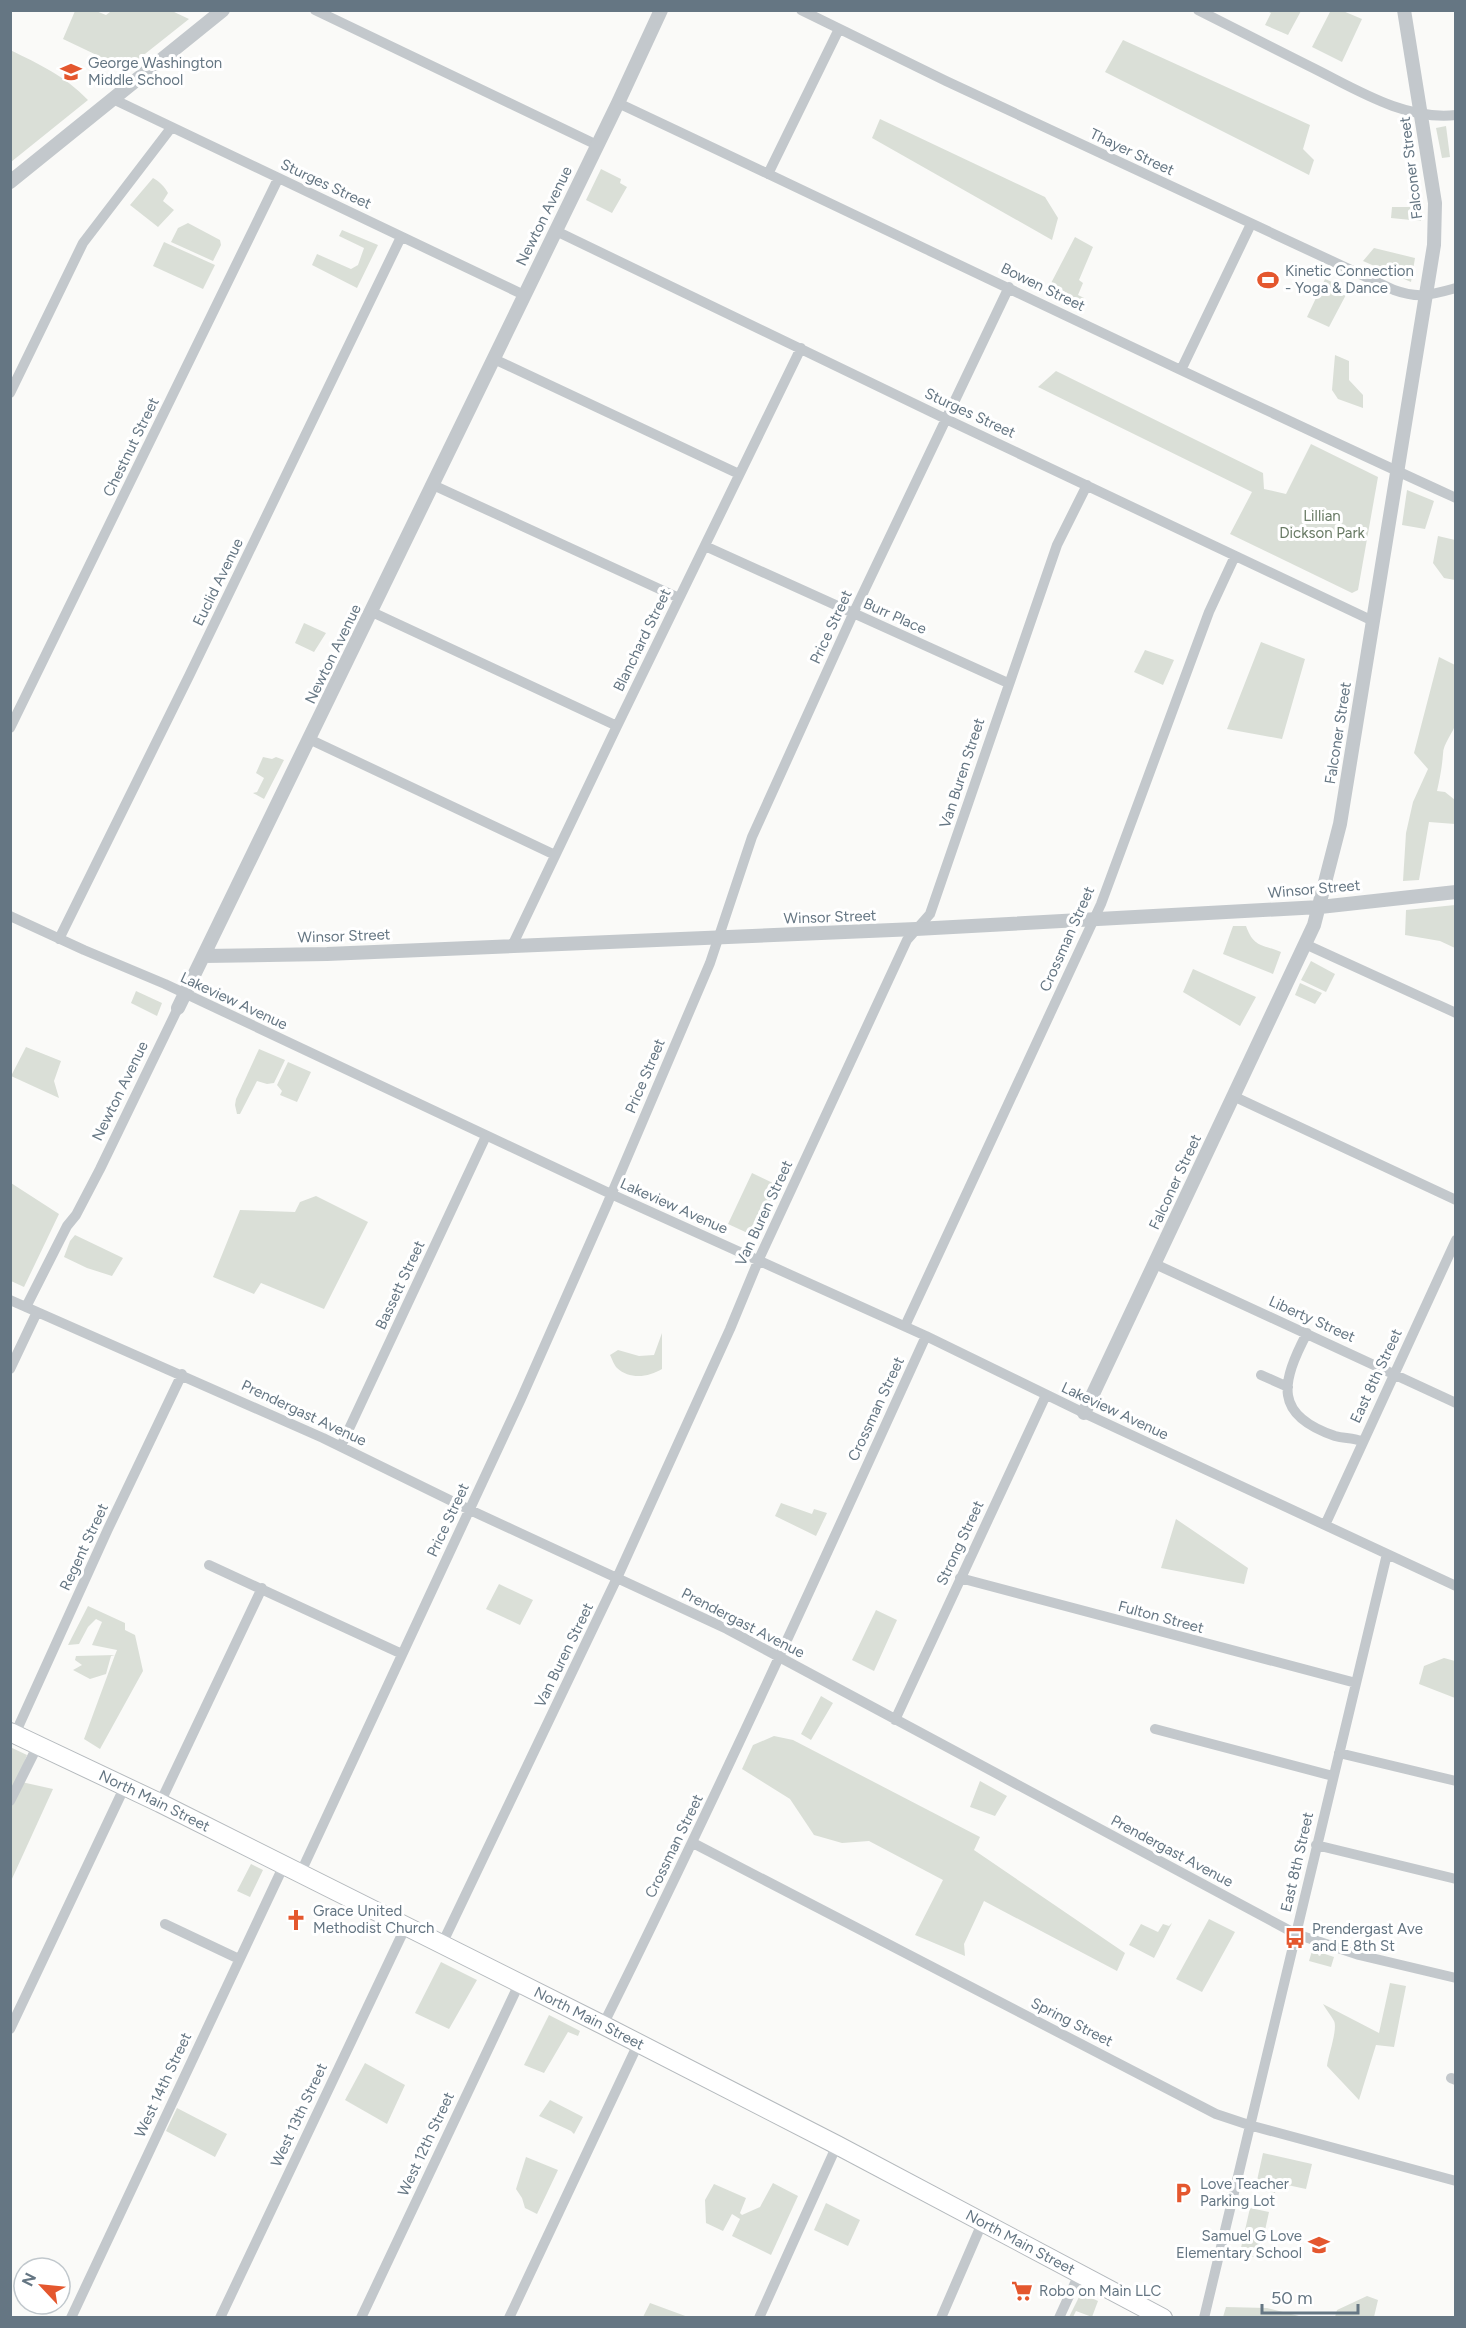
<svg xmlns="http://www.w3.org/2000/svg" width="1466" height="2328" font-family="Figtree,sans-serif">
<rect width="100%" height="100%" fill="#fafaf8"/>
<path fill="#dadfd7" d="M1331 10 1343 11 1362 19 1342 62 1312 47Z
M75 11H96L106 15 110 12 107 11H172L189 19 126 69 63 39Z
M1267 11 1301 10V11L1288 35 1265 25 1271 13Z
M1123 40 1310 125 1303 149 1314 160 1309 175 1105 72Z
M10 50C39 64 65 76 88 100L11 162Z
M880 119 1045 197 1058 218 1052 240 872 138Z
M1446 126 1450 157 1442 158 1436 128Z
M601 169 621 179 620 183 627 187 612 213 586 200Z
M153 178C160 182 164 186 168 193L163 201 174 210 158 227 130 205Z
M1392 207H1421V221L1391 218Z
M188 223 220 240 221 245 213 261 171 242 178 228Z
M342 230 378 245 357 288 312 265 317 254 351 269 358 265 364 248 339 236Z
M1075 237 1093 247 1079 280 1083 283 1078 295 1084 298 1082 303 1049 287Z
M164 242 215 265 203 289 153 266Z
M1374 248 1415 258 1411 282 1363 261Z
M1325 279 1349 289 1329 327 1307 317Z
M1335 355 1349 361V380L1363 395V408L1338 399 1332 390Z
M1056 371 1263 473 1264 489 1286 494 1311 444 1378 477 1358 590 1352 593 1230 534 1252 492 1038 387Z
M1407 490 1434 501 1425 529 1402 525Z
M1438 536 1455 540V580L1444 578 1433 563Z
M304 623 326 633 314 652 295 643Z
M1261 642 1305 659 1282 739 1227 729Z
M1145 650 1174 660 1163 685 1134 672Z
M1439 657 1455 665 1456 723C1453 733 1443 744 1443 754 1442 767 1440 778 1437 791L1445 792 1455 800V824L1429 822 1419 880 1403 881 1406 833 1413 802 1428 769 1414 753Z
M263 757 272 759 276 757 284 760 264 799 253 793 257 792 264 778 256 773Z
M1455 905V948L1440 941 1405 935 1406 910Z
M1233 926H1246C1254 948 1262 944 1281 952L1273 974 1223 954Z
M1311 961 1335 974 1326 992 1301 980Z
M1193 969 1256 997 1240 1026 1183 992Z
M1300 983 1322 993 1315 1004 1295 995Z
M136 991 162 1003 157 1016 131 1003Z
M26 1047 61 1061 54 1081 59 1098 11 1076Z
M259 1049 285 1060 274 1083 267 1084 257 1081 240 1114H237L235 1105 236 1099Z
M288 1062 311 1072 297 1102 280 1095 282 1091 277 1085Z
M752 1173 779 1186 754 1236 728 1224Z
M11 1183 59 1214 24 1287 11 1281Z
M316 1196 368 1222 324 1309 261 1283 254 1294 213 1277 240 1210 295 1212 300 1202Z
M75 1235 123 1258 112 1276 87 1268 64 1257 70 1241Z
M662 1333V1369C649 1377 630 1380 617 1368 614 1365 612 1359 610 1355L618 1350 639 1356 654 1355Z
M781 1503 812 1514 814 1509 827 1513 816 1536 775 1516Z
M1176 1519 1248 1568 1244 1584 1161 1568Z
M499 1584 533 1600 520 1625 486 1609Z
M88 1606 125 1623V1630L135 1635 143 1671 100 1749 84 1739 115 1655 111 1656 106 1674 90 1679 73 1670 82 1665 75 1660 76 1656 115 1655 117 1650 92 1645 102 1622 96 1619 88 1627 79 1644 68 1645Z
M876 1610 897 1620 874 1671 852 1660Z
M1444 1658 1455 1661V1698L1419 1684 1424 1666Z
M821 1696 833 1703 811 1740 801 1734Z
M774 1736 793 1740 980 1837 974 1850 1125 1953 1117 1971 984 1901 964 1944 965 1956 915 1935 943 1880 869 1841 842 1843 814 1835 790 1799 742 1769 753 1745Z
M10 1747 27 1755 17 1781 53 1789 11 1881Z
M980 1781 1007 1796 995 1816 970 1807Z
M251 1864 263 1870 250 1897 237 1891Z
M1209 1919 1235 1932 1202 1992 1176 1979Z
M1172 1923 1154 1958 1129 1945 1141 1924 1158 1932 1163 1924 1169 1926Z
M1312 1951 1319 1952 1318 1955 1320 1956 1322 1953 1334 1957 1331 1967 1309 1961Z
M441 1962 477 1980 449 2029 415 2013Z
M1390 1983 1406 1986 1394 2047 1376 2045 1359 2100 1327 2066C1328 2056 1338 2029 1334 2021 1331 2015 1326 2010 1323 2004L1379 2033Z
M549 2015 580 2031 578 2036 568 2032 544 2073 524 2065Z
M365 2063 405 2085 387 2124 345 2100Z
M550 2100 583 2117 574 2134 571 2131 539 2116Z
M177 2108 227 2134 215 2157 166 2131Z
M1263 2153 1312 2164 1306 2189 1278 2183 1275 2193 1258 2190 1256 2185Z
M526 2157 558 2170 537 2214 525 2208 522 2198 516 2189Z
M773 2183 798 2196 771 2255 732 2236 740 2219 732 2214 723 2231 706 2223 705 2200 714 2184 746 2198 740 2213 742 2215 760 2207Z
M826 2203 860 2220 848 2246 814 2230Z
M1250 2208 1269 2212 1259 2258 1242 2255 1240 2252Z
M1081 2293 1098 2301 1092 2317 1076 2311 1073 2317H1069Z
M1367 2296 1378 2300 1374 2317H1335L1337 2310Z
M650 2303 688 2317H643Z
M1226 2307 1267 2308 1303 2317H1223Z"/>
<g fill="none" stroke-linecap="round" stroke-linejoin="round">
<defs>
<g id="trunk">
<path id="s1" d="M10 1732 160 1803 603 2025 837 2145 1163 2318"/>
</g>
</defs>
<use href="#trunk" stroke="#b4b9bd" stroke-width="20"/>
<path stroke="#c3c8cc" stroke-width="10" d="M315 10 597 145
M801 10 946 81 1394 290C1419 299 1431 295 1456 288
M1198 10C1235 29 1272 47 1309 66 1354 88 1404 121 1456 115
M115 100 524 295
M618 103C897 234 1175 370 1456 498
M768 174 839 29
M556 231 946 419 1373 621
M494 359 739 474
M1181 370 1251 224
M10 393 83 243 171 128
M433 485 679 598
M705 546 1008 683
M372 612 617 726
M10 728 278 179
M309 739 555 855
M10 916 84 950 165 984 611 1194 926 1336 1084 1413 1456 1586
M59 939 189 676 401 237
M1305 944 1456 1013
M512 946 617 726 801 348
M1233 1096 1456 1200
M1155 1264 1456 1403
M10 1300 323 1438 470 1510 727 1629 1296 1934 1359 1955 1456 1978
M26 1307 67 1226 76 1215 100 1169 178 1008
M905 1326 1101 904 1209 612 1235 556
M1307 1333C1281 1383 1273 1415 1335 1436 1345 1439 1353 1437 1363 1442
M10 1369 37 1312
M1261 1375 1288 1387
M341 1446 486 1136
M1325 1525 1456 1240
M209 1565 402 1654
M960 1578 1356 1683
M895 1720 1046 1395
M1155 1729 1333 1776
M15 1734 108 1529 182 1374
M1339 1753 1456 1781
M10 1801 38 1745
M160 1803 262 1588
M693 1843 1216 2114 1249 2125 1456 2181
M1316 1845 1456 1879
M300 1874 521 1399 606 1207 710 963 752 837 853 614 1009 287
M165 1924 239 1959
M442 1944 617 1578 730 1329 759 1259 907 940 930 914 1057 545 1087 485
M603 2025C716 1798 821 1567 926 1336
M10 2029 125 1786
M1451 2078 1456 2080
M71 2318 284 1865
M220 2318 406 1926
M361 2318 519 1984
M509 2318 638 2044
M759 2318 837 2145
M941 2318 983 2221
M1059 2318 1080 2272
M1204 2318 1387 1554"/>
<path stroke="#c3c8cc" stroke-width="14" d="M10 182 223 10
M204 956 327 954 916 929 1320 907 1456 892
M178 1008 618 103 661 10
M1084 1413 1314 925 1340 824 1434 245 1435 203 1404 10"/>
<use href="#trunk" stroke="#fff" stroke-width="18"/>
</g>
<defs>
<symbol id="school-bare" viewBox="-9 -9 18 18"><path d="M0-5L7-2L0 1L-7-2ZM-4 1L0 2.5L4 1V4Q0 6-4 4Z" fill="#e4572e" stroke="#fff" stroke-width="2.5" paint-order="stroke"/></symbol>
<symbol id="stadium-bare" viewBox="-9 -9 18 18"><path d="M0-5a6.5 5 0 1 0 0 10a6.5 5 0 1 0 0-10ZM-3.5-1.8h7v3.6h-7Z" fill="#e4572e" stroke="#fff" stroke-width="2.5" paint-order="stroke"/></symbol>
<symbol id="church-bare" viewBox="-9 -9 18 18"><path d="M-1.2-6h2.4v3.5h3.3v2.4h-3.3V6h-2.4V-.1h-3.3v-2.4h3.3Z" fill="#e4572e" stroke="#fff" stroke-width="2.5" paint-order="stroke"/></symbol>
<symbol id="bus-bare" viewBox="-9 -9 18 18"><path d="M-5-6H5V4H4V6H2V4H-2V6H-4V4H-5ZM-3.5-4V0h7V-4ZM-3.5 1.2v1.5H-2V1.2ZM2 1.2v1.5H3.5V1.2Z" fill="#e4572e" stroke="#fff" stroke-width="2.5" paint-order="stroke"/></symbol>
<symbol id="parking-bare" viewBox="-9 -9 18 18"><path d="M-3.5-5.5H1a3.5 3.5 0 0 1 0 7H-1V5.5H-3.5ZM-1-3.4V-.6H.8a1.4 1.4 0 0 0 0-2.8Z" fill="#e4572e" stroke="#fff" stroke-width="2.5" paint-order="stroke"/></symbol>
<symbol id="supermarket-bare" viewBox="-9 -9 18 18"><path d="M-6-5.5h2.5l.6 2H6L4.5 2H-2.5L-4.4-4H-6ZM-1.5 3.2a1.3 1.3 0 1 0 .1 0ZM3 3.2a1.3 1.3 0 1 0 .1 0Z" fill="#e4572e" stroke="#fff" stroke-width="2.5" paint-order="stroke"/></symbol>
</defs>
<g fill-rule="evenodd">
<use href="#school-bare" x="56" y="57" width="30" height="30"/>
<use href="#stadium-bare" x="1253" y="265" width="30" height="30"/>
<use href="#church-bare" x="281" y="1905" width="30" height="30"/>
<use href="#bus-bare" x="1280" y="1923" width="30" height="30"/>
<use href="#parking-bare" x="1168" y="2178" width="30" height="30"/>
<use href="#school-bare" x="1304" y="2230" width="30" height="30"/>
<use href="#supermarket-bare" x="1007" y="2276" width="30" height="30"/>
</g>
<g text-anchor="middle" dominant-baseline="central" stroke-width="6" stroke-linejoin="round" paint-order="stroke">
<g font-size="15" fill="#657683" stroke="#fff" text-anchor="start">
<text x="88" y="63">George Washington<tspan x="88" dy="17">Middle School</tspan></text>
<text x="1285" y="271">Kinetic Connection<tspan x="1285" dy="17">- Yoga &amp; Dance</tspan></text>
<text x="313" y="1911">Grace United<tspan x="313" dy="17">Methodist Church</tspan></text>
<text x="1312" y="1929">Prendergast Ave<tspan x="1312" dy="17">and E 8th St</tspan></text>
<text x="1200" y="2184">Love Teacher<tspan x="1200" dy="17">Parking Lot</tspan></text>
<text x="1302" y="2236" text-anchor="end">Samuel G Love<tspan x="1302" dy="17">Elementary School</tspan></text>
<text x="1039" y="2291">Robo on Main LLC</text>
</g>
<g font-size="15" fill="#657683" stroke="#fff">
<text transform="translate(1132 152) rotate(25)">Thayer Street</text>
<text transform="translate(1411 168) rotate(-97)">Falconer Street</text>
<text transform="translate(326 184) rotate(25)">Sturges Street</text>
<text transform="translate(544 216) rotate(-64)">Newton Avenue</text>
<text transform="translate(1043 287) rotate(26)">Bowen Street</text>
<text transform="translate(970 413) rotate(25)">Sturges Street</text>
<text transform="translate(131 447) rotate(-64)">Chestnut Street</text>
<text transform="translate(218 582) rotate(-64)">Euclid Avenue</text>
<text transform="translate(895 616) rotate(24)">Burr Place</text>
<text transform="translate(831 627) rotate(-65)">Price Street</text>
<text transform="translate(642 640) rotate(-64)">Blanchard Street</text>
<text transform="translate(333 654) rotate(-64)">Newton Avenue</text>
<text transform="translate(1338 733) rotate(-81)">Falconer Street</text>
<text transform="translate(962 773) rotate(-72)">Van Buren Street</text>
<text transform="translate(1314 889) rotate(-5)">Winsor Street</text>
<text transform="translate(830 917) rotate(-2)">Winsor Street</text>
<text transform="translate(344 936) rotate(-2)">Winsor Street</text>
<text transform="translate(1067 939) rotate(-66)">Crossman Street</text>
<text transform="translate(234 1001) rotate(25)">Lakeview Avenue</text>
<text transform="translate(645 1076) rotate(-67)">Price Street</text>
<text transform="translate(120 1091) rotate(-64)">Newton Avenue</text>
<text transform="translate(1175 1182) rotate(-65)">Falconer Street</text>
<text transform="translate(674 1206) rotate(24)">Lakeview Avenue</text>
<text transform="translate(764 1213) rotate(-65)">Van Buren Street</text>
<text transform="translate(400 1285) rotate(-65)">Bassett Street</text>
<text transform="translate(1312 1319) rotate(24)">Liberty Street</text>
<text transform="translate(1376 1376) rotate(-65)">East 8th Street</text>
<text transform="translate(876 1409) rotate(-65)">Crossman Street</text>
<text transform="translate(1115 1411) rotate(25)">Lakeview Avenue</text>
<text transform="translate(304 1413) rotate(25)">Prendergast Avenue</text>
<text transform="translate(448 1520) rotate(-65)">Price Street</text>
<text transform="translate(960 1543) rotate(-65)">Strong Street</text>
<text transform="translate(84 1547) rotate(-65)">Regent Street</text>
<text transform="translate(1161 1617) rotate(15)">Fulton Street</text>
<text transform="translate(743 1623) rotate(27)">Prendergast Avenue</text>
<text transform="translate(564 1655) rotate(-64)">Van Buren Street</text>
<text stroke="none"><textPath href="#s1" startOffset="160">North Main Street</textPath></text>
<text transform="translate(674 1846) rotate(-64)">Crossman Street</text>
<text transform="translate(1172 1851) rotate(28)">Prendergast Avenue</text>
<text transform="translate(1297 1862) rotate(-77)">East 8th Street</text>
<text stroke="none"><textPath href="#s1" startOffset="646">North Main Street</textPath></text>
<text transform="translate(1072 2022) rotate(27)">Spring Street</text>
<text transform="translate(163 2085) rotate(-65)">West 14th Street</text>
<text transform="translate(299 2115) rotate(-65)">West 13th Street</text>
<text transform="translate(426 2144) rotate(-65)">West 12th Street</text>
<text stroke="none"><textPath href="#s1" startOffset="1132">North Main Street</textPath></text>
</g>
<g font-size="15" fill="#687a64" stroke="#fff">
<text x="1322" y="516">Lillian<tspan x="1322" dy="17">Dickson Park</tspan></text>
</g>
</g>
<rect width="1466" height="2328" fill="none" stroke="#657683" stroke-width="24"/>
<g transform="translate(42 2286) rotate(296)"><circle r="28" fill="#ffffff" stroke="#c1c8cd" stroke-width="1.5"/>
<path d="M0-4.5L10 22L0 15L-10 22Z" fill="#e4572e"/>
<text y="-9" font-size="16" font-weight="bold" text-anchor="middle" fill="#657683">N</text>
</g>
<path d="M1262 2304v9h96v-9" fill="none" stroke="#657683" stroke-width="3"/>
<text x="1271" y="2304" font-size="18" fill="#657683" stroke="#ffffff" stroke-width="4.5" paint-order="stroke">50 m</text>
</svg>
